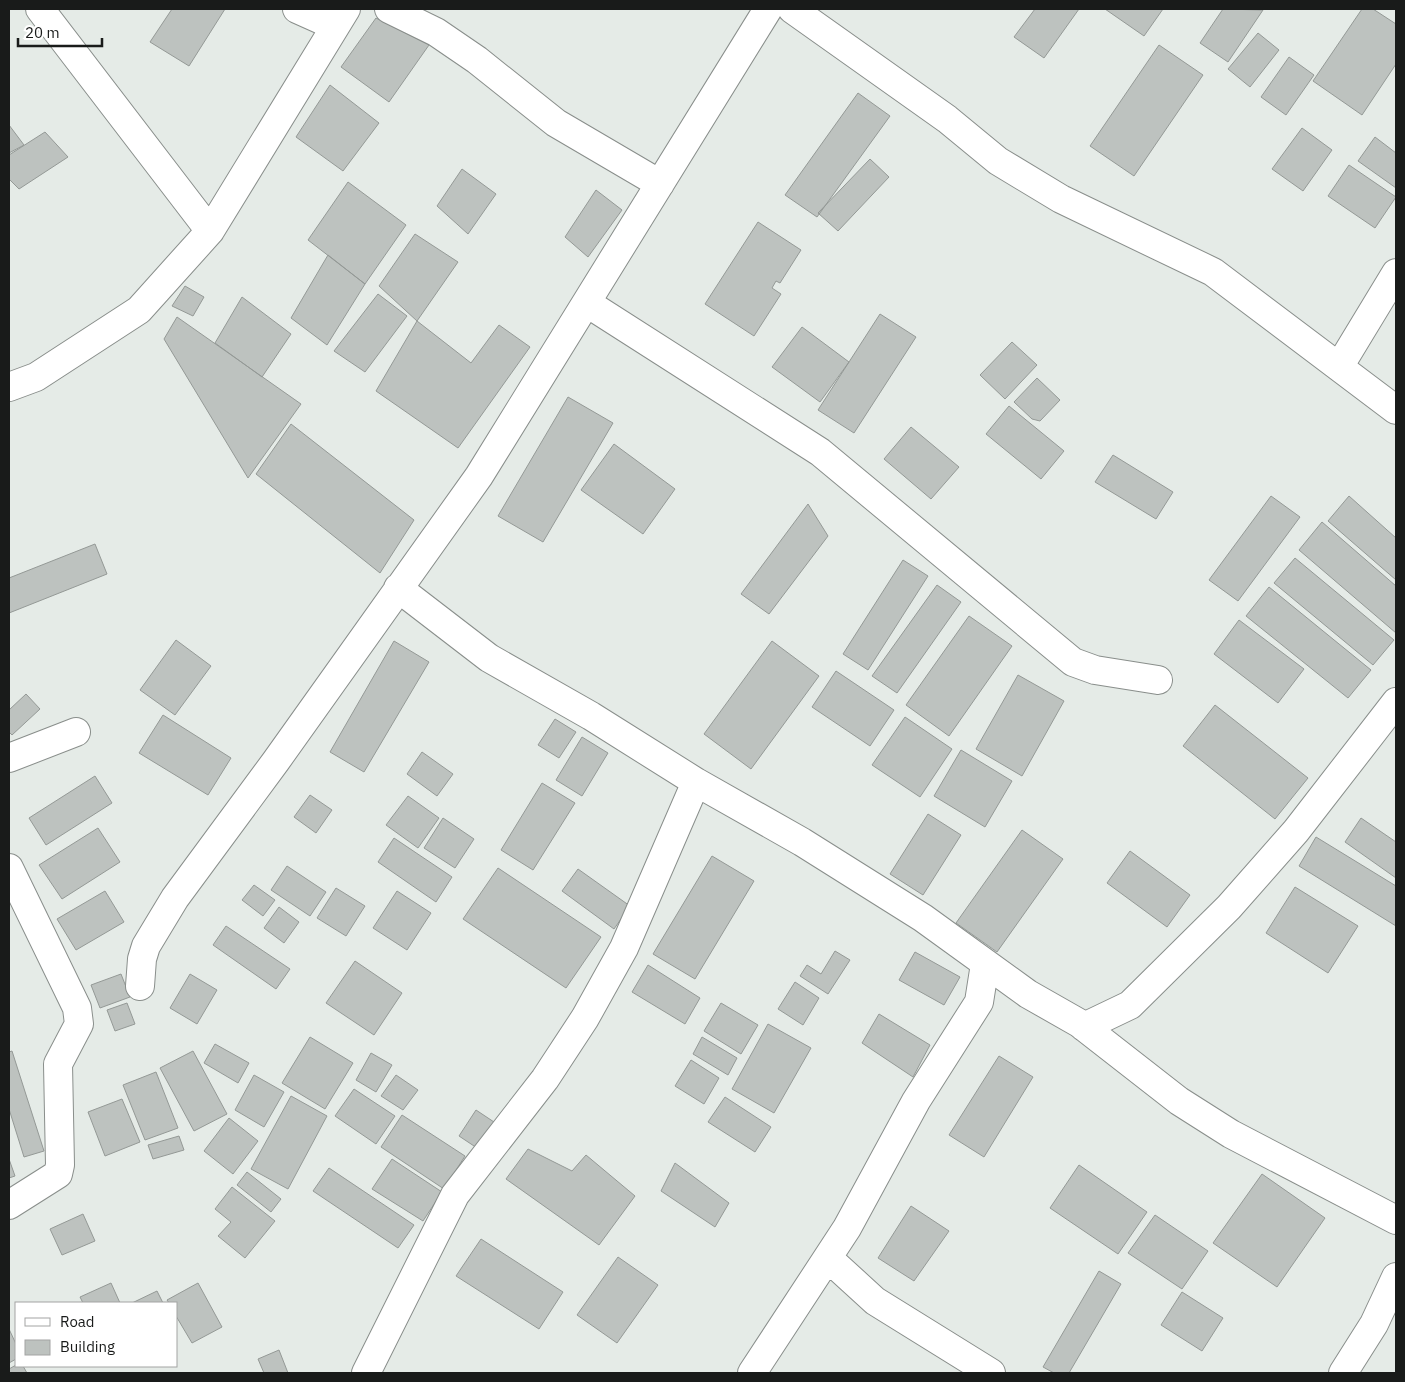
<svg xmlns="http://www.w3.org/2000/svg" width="1405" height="1382" font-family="'IBM Plex Sans',sans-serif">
<rect width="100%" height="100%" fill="#e5ebe7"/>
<path fill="#bdc2bf" stroke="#949996" d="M172 9H225L189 66 150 42Z
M1035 9H1079L1044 58 1014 37Z
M1105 9H1163L1144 36Z
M1223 9 1263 10 1228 62 1200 43Z
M1362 9H1373L1396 24V64L1362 115 1313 81Z
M376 18 429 45 389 102 341 67Z
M1258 33 1279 50 1250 87 1228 69Z
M1159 45 1203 75 1134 176 1090 146Z
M1289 57 1314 75 1286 115 1261 97Z
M330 85 379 123 343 171 296 137Z
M858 93 890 116 817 217 785 195Z
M9 125 24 145 9 153Z
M1302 128 1332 150 1303 191 1272 169Z
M45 132 68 157 19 189 9 179V155Z
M1375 137 1396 153V188L1358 161Z
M870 159 889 177 838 231 818 213Z
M1349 165 1396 197 1375 228 1328 196Z
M462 169 496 194 468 234 437 206Z
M348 182 406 225 365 284 308 240Z
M596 190 622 210 588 257 565 237Z
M758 222 801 250 780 283 776 281 772 288 781 294 754 336 705 304Z
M415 234 458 262 417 321 379 286Z
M328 255 365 284 327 345 291 318Z
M185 286 204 297 193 316 172 306Z
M378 294 407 316 365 372 334 351Z
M242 297 291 334 262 377 215 343Z
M880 314 916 337 854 433 818 410Z
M177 317 301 404 248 478 164 339Z
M417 321 471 363 499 325 530 347 458 448 376 391Z
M802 327 849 362 820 402 772 367Z
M1012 342 1037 365 1005 399 980 375Z
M1037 378 1060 400 1040 421 1032 419 1014 402Z
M568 397 613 423 543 542 498 516Z
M1009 406 1064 451 1041 479 986 434Z
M291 424 414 520 380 573 256 474Z
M911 427 959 467 931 499 884 459Z
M614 444 675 489 643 534 581 490Z
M1113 455 1173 492 1156 519 1095 482Z
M1271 496 1300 517 1238 601 1209 580Z
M1349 496 1396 538V580L1328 521Z
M808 504 828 536 769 614 741 594Z
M1322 522 1396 586V633L1299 550Z
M95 544 107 574 9 613V578Z
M1295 558 1394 640 1373 665 1274 583Z
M903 560 928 576 868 670 843 654Z
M937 585 961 602 897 693 872 676Z
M1269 587 1371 670 1348 698 1246 616Z
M969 616 1012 646 949 736 906 705Z
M1239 620 1304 669 1278 703 1214 654Z
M176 640 211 666 175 715 140 690Z
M394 641 429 662 364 772 330 752Z
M772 641 819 676 751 769 704 734Z
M836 671 894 710 870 746 812 707Z
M1018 675 1064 701 1022 776 976 749Z
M26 694 40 709 12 735 9 732V710Z
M1215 705 1308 778 1275 819 1183 746Z
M163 715 231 758 208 795 139 753Z
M905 717 952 749 920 797 872 765Z
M555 719 576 732 559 758 538 745Z
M582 737 608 753 582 796 556 780Z
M961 750 1012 781 985 827 934 796Z
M422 752 453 774 437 796 407 774Z
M95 776 112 803 46 845 29 818Z
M542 783 575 803 533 870 501 850Z
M310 795 332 810 316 833 294 817Z
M408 796 439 818 418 848 386 825Z
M928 814 961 835 923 895 890 874Z
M443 818 474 839 455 868 424 848Z
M1361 818 1396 842V878L1345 842Z
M98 828 120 862 62 899 39 865Z
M1022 830 1063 859 997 952 956 923Z
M1316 837 1396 886V926L1299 866Z
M394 838 452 877 436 902 378 862Z
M1130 851 1190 895 1167 927 1107 883Z
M712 856 754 881 695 979 653 954Z
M287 866 326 892 310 916 271 890Z
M498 868 601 937 566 988 463 919Z
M578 869 630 906 614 929 562 891Z
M254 885 275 900 263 916 242 900Z
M1295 887 1358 926 1328 973 1266 933Z
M336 888 365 906 346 936 317 918Z
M105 891 124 922 76 950 57 919Z
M397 891 431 913 407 950 373 928Z
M279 907 299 922 284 943 264 928Z
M226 926 290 969 276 989 213 945Z
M835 951 850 960 828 994 800 976 807 965 821 974Z
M915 952 960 977 944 1005 899 980Z
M355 961 402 993 374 1035 326 1003Z
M648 965 700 998 685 1024 632 992Z
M121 974 130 997 100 1008 91 985Z
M190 974 217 990 197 1024 170 1008Z
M795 982 819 998 803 1025 778 1009Z
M127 1003 135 1024 115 1031 107 1010Z
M721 1003 758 1025 741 1054 704 1031Z
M879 1014 930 1045 913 1077 862 1043Z
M768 1024 811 1048 774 1113 732 1089Z
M310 1037 353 1063 325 1109 282 1083Z
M702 1037 737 1058 728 1075 693 1054Z
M215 1044 249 1063 238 1083 204 1063Z
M12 1051 44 1151 24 1157 9 1109V1052Z
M193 1051 227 1114 194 1131 160 1068Z
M371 1053 392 1065 376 1092 356 1080Z
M999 1056 1033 1077 984 1157 949 1135Z
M691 1060 719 1078 704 1104 675 1086Z
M156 1072 178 1128 145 1140 123 1085Z
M254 1075 284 1092 264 1127 235 1110Z
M396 1075 418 1090 403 1110 381 1096Z
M354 1089 395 1116 376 1144 335 1116Z
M291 1096 327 1116 288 1189 251 1169Z
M725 1097 771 1127 755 1152 708 1122Z
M122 1099 140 1142 105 1156 88 1112Z
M476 1110 494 1122 477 1148 459 1136Z
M402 1115 465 1156 444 1189 381 1147Z
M229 1118 258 1141 233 1174 204 1151Z
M179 1136 184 1150 153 1159 148 1145Z
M528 1149 572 1171 586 1155 635 1196 599 1245 506 1179Z
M9 1159 15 1176 9 1178Z
M392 1159 442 1192 423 1221 372 1189Z
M675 1163 729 1203 715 1227 661 1191Z
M1079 1165 1147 1212 1118 1254 1050 1208Z
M329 1168 414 1225 398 1248 313 1191Z
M247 1172 281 1199 271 1212 237 1185Z
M1262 1174 1325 1218 1277 1287 1213 1243Z
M232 1187 275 1221 245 1258 218 1236 231 1222 215 1209Z
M911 1206 949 1231 914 1281 878 1258Z
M83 1214 95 1241 62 1255 50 1229Z
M1155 1215 1208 1251 1182 1289 1128 1253Z
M481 1239 563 1292 539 1329 456 1276Z
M618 1257 658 1285 617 1343 577 1315Z
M1099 1271 1121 1284 1069 1373H1054L1043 1367Z
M111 1283 120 1303H83L80 1297Z
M198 1283 222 1327 192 1343 176 1316V1303H169L167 1300Z
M157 1291 163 1303H132Z
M1182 1292 1223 1318 1202 1351 1161 1325Z
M9 1329 16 1344V1359L9 1363Z
M279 1350 288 1373H264L258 1359Z
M16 1365 23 1366 27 1373H9V1369Z"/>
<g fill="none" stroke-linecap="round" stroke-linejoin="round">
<defs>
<path id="minor" d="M40 9 210 231
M297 9 335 26
M389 9 436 32 477 60 556 123 660 184
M792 9 947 119 998 161 1061 199 1213 272 1396 410
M587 303 820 452 1073 662 1095 670 1158 680
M1339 367 1396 273
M9 387 36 377 139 310 210 231 346 9
M398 588 489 658 591 716 696 782 802 842 923 918 1028 994 1079 1023 1179 1101 1231 1134 1396 1220
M9 758 76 732
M9 868 77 1008 79 1024 58 1064 60 1165 58 1174 9 1205
M140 986 142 959 146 946 175 898 276 761 479 476 768 9
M1084 1027 1130 1005 1229 907 1296 831 1396 702
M828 1258 875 1301 991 1373
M366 1373 455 1195 545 1079 585 1018 624 948 696 782
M752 1373 847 1228 916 1101 979 1002 985 964
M1343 1373 1374 1324 1396 1277"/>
</defs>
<use href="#minor" stroke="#898e8b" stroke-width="30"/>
<use href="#minor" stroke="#fff" stroke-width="28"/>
</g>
<rect width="1405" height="1382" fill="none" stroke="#191b1a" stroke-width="20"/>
<rect x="15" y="1302" width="162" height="65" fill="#ffffff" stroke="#a3a4a3"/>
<rect x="25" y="1318" width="25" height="8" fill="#ffffff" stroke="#a3a4a3"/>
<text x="60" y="1327" font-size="15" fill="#191b1a">Road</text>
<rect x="25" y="1340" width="25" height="15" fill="#bdc2bf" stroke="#a3a4a3"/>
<text x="60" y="1352" font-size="15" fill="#191b1a">Building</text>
<path d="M18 38v8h84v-8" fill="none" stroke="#191b1a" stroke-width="2.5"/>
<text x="25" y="38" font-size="15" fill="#191b1a" stroke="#ffffff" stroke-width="4" paint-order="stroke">20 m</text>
</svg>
